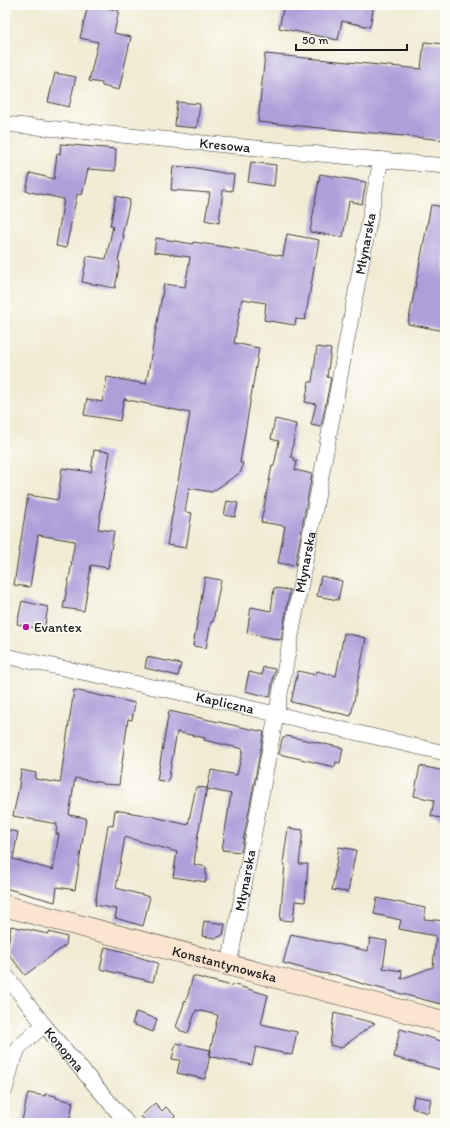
<svg xmlns="http://www.w3.org/2000/svg" width="450" height="1128" font-family="Itim,sans-serif">
<rect width="100%" height="100%" fill="#fdfcf7"/>
<filter id="ink" filterUnits="userSpaceOnUse"><feTurbulence type="fractalNoise" baseFrequency=".025" numOctaves="2"/><feDisplacementMap in="SourceGraphic" scale="8" xChannelSelector="R" yChannelSelector="G"/><feConvolveMatrix kernelMatrix="1 2 1 2 8 2 1 2 1" color-interpolation-filters="sRGB"/></filter>
<filter id="wash" filterUnits="userSpaceOnUse"><feTurbulence type="fractalNoise" baseFrequency=".012" numOctaves="4" result="noise"/><feDisplacementMap in="SourceGraphic" scale="16" xChannelSelector="R" yChannelSelector="G"/><feGaussianBlur stdDeviation="0.9" result="paint"/><feColorMatrix in="noise" values="0 0 0 0 0 0 0 0 0 0 0 0 0 0 0 0 0 1.4 0 .05"/><feComposite in="paint" operator="in"/></filter>
<g filter="url(#wash)">
<rect width="100%" height="100%" fill="#f1ebd3"/>
<g id="blocks">
<path fill="#ada0da" d="M88 5H96L119 11 114 33 131 37 119 90 102 86V83L89 81 98 42 80 38Z
M284 5H374L370 27 342 21 338 40 279 28Z
M424 42 445 44V140L258 122 265 54 421 69Z
M55 73 76 77 69 107 48 102Z
M177 102 200 104 197 128 175 126Z
M61 144 116 149 115 171 88 169 82 195 77 194 66 248 56 246 64 199 26 191 30 173 54 179 57 153 60 154Z
M251 162 276 165 274 186 248 182Z
M173 166 196 168 234 175 232 191 223 190 219 223 205 220 210 193 171 190Z
M320 174 366 182 362 204 349 201 343 237 310 232Z
M116 196 130 200 122 235H124L118 261 120 262 115 288 82 282 87 256 106 259 113 226H110Z
M431 205 445 207V331L408 324Z
M287 234 319 240 305 320 296 319 295 325 264 320 266 303 242 299 234 343 259 348 240 463H243L241 472 212 492 189 488 185 512 192 513 186 548 167 545 190 413 124 399 120 421 84 415 87 399 102 402 107 377 146 384 164 284 185 287 190 257 154 252 156 238 193 244V242L219 246 283 256Z
M317 347 331 349 327 377 331 378 321 427 311 425 316 404 305 402 309 382H312Z
M275 419 296 424 291 457 295 458 294 461H297L295 470 312 474 295 566 278 563 285 526 261 522 272 466H274L279 441 271 439Z
M94 450 110 452 98 529 114 531 108 568 91 565 84 611 63 608 72 563H71L75 541 38 535 30 587 14 585 28 495 58 500 62 468 91 472Z
M227 501 238 503 235 517 224 515Z
M321 576 342 581 338 600 317 596Z
M205 577 221 580 213 622H211L206 648 193 646Z
M274 588 290 590 281 640 247 633 251 607 271 611Z
M22 601 48 607 44 630 17 624Z
M344 633 366 638 351 716 291 702 298 671 316 675 317 671 336 676Z
M147 657 181 664 178 676 145 668Z
M263 667 275 669 270 697 245 691 249 672 262 675Z
M74 690 135 703 132 720 128 719 119 785 103 784V783L75 778 69 815 86 818 75 890 57 887 55 902 5 888V830L18 832 13 859 53 870 59 834H56L57 824 13 816 19 787 21 770 36 773 35 779 60 783Z
M169 711 264 732 241 852 222 850 231 794 207 789 211 770 237 775 243 749 204 740 205 738 177 732 168 782 157 780Z
M287 736 343 748 340 763 336 762 335 767 279 754 282 739Z
M420 766 445 771V819L431 816 434 800 414 796Z
M196 787 207 788 198 834 194 864 206 867V882L173 877 177 852 125 837 116 888 150 897 143 926 115 918 117 909 95 905 108 825 113 826 115 810 150 816 188 825Z
M288 828 303 830 299 864H308L305 902 295 901 293 921 280 920 285 864 283 863Z
M339 847 356 850 348 892 332 890Z
M377 898 425 908 424 919 445 921V983L441 1004 363 984 336 975 321 973 283 963 291 934 368 951 370 938 387 941 383 968 402 971 401 979 433 967 436 936 399 929 401 920 374 914Z
M204 921 225 924 223 935 216 938 202 936Z
M11 926 48 934 49 932 67 937 66 945 25 975 7 952Z
M105 947 125 952V953L158 963 153 982 100 969Z
M193 976 232 986V984L268 995 261 1024 297 1032 292 1055 256 1047 252 1065 209 1056 218 1015 196 1010 188 1033 179 1030 180 1029 176 1027 185 1001 186 1002Z
M136 1012 157 1019 153 1032 132 1024Z
M334 1013 354 1018 375 1023 341 1048 330 1045Z
M400 1029 445 1042V1071L394 1057Z
M176 1043 211 1050 205 1079 177 1073 180 1060 172 1059Z
M28 1093 45 1096V1094L56 1096V1098L73 1102 69 1123H31L22 1121Z
M414 1096 431 1099 428 1113 412 1108Z
M155 1103 162 1111 166 1107 175 1116 171 1120 173 1123H147L141 1116Z"/>
</g>
</g>
<g filter="url(#ink)">
<use href="#blocks" fill-opacity="0" stroke="#3c3b37" stroke-width="1"/>
<g fill="none" stroke-linecap="round" stroke-linejoin="round">
<defs>
<g id="street">
<path id="s1" d="M5 124 445 166"/>
<path id="s2" d="M5 656 206 698 445 753"/>
<path id="s3" d="M229 965 381 159"/>
<path id="s4" d="M5 974 44 1025 127 1123"/>
<path d="M5 1090 12 1064 19 1047 44 1025"/>
</g>
<g id="secondary">
<path id="s5" d="M5 906 445 1022"/>
</g>
</defs>
<use href="#street" stroke="#3c3b37" stroke-width="16"/>
<use href="#secondary" stroke="#3c3b37" stroke-width="22"/>
<use href="#street" stroke="#fff" stroke-width="15"/>
<use href="#secondary" stroke="#fce5d0" stroke-width="21"/>
</g>
</g>
<circle fill="#b5179e" stroke="#fdfcf7" stroke-width="1.5" cx="26" cy="627" r="4"/>
<g text-anchor="middle" dominant-baseline="central" stroke-width="3" stroke-linejoin="round" paint-order="stroke">
<g font-size="14" fill="#1c1c1c" stroke="#fdfcf7">
<text stroke="none"><textPath href="#s1" startOffset="221">Kresowa</textPath></text>
<text stroke="none"><textPath href="#s3" startOffset="734">Młynarska</textPath></text>
<text stroke="none"><textPath href="#s3" startOffset="410">Młynarska</textPath></text>
<text stroke="none"><textPath href="#s2" startOffset="225">Kapliczna</textPath></text>
<text stroke="none"><textPath href="#s3" startOffset="86">Młynarska</textPath></text>
<text stroke="none"><textPath href="#s5" startOffset="227">Konstantynowska</textPath></text>
<text stroke="none"><textPath href="#s4" startOffset="96">Konopna</textPath></text>
</g>
<g font-size="14" fill="#1c1c1c" stroke="#fdfcf7" text-anchor="start">
<text x="34" y="627">Evantex</text>
</g>
</g>
<rect width="450" height="1128" fill="none" stroke="#fdfcf7" stroke-width="20"/>
<path d="M296 44v6h111v-6" fill="none" stroke="#1c1c1c" stroke-width="2"/>
<text x="302" y="44" font-size="12" fill="#1c1c1c" stroke="#fdfcf7" stroke-width="3" paint-order="stroke">50 m</text>
</svg>
